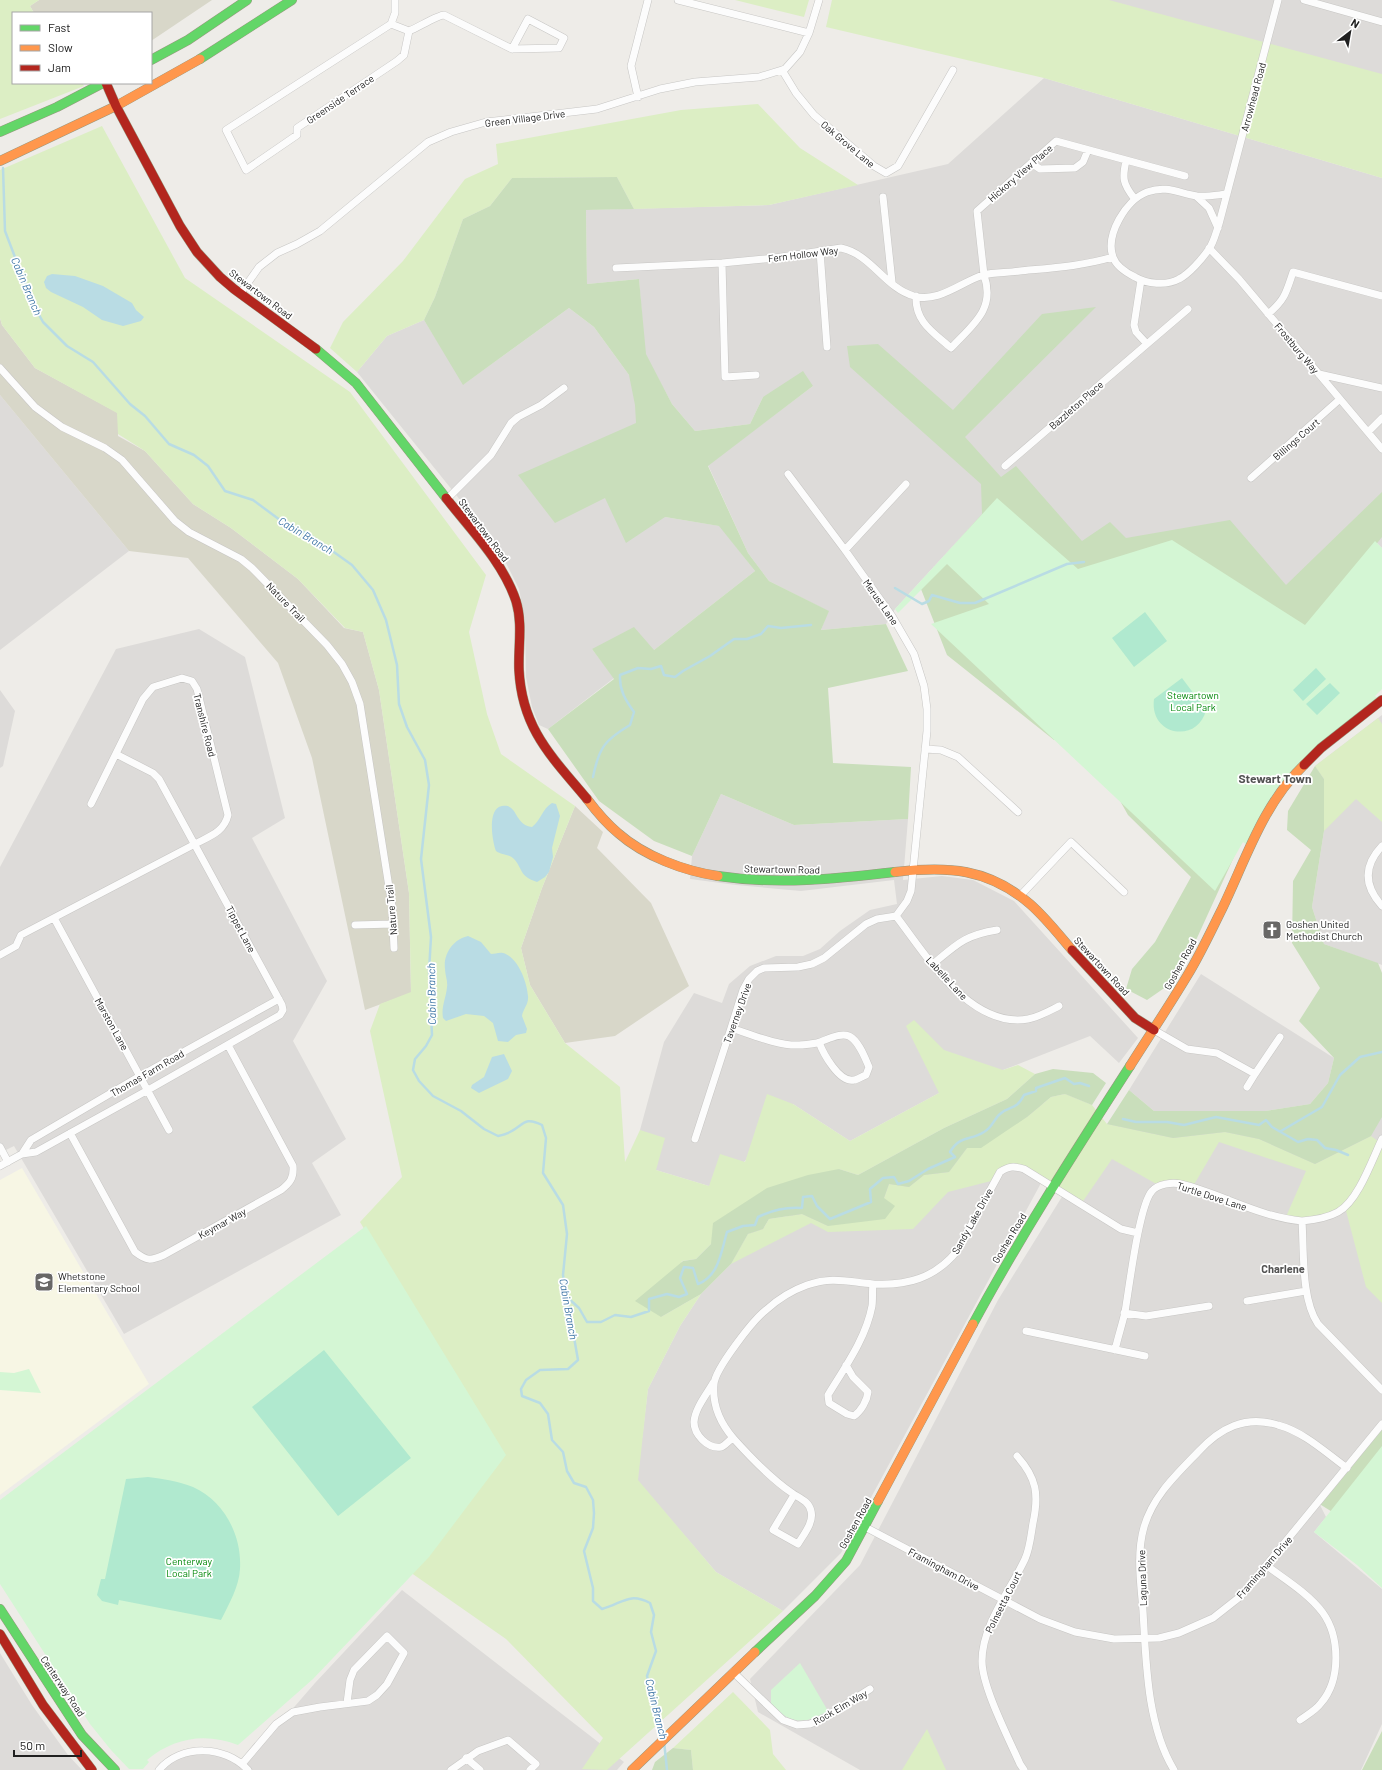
<svg xmlns="http://www.w3.org/2000/svg" width="1382" height="1770" font-family="Barlow,sans-serif">
<rect width="100%" height="100%" fill="#eeece8"/>
<path fill="#dddbd9" d="M1104 0H1382V76Z
M1044 78 1382 178V548L1376 542 1305 625 1078 569 997 498 895 609 886 624 821 630 828 611 769 581 748 553 708 465 813 386 763 397 750 424 695 431 672 404 645 354 639 279 587 284 586 210 769 205 948 164Z
M569 308 594 327 629 375 664 412 605 498 665 517 720 526 755 571 654 650 592 649 614 678 548 729 539 725 532 707 526 677 525 619 519 589 504 559 457 496 357 372 387 336 424 320 464 384Z
M0 395 129 551 0 650Z
M199 629 245 657 285 818 252 838 327 981 293 1041 346 1139 312 1163 341 1215 124 1334 14 1146 0 1153V867L116 649Z
M0 690 15 711 3 766 0 768Z
M1382 715V965L1324 944 1312 907 1324 831V779L1315 766Z
M721 794 794 825 908 819 903 880 942 876 973 880 1014 901 1138 1038 1119 1063 1090 1036 1003 1070 939 1093 850 1141 793 1104 744 1162 709 1186 656 1170 640 1130 664 1042 694 993 722 1003 729 984 750 966 776 956H803L820 949 840 931 870 910 897 904 894 880 801 891 736 885 690 879 692 856Z
M1201 974 1334 1058 1328 1083 1310 1104 1265 1111H1154L1129 1090Z
M1065 1094 1092 1105 1047 1172 841 1553 783 1611 716 1572 637 1480 648 1389 680 1326 701 1294 731 1264 748 1234Z
M1382 1116V1424L1319 1503 1326 1517 1314 1532 1382 1589V1724L1361 1770H860L758 1712 750 1679 860 1565 998 1300 1107 1124Z
M402 1590 624 1762 617 1770H162L171 1761 194 1754H219L243 1766 315 1683Z
M0 1653 32 1705 68 1755 82 1770H0Z"/>
<path fill="#f7f6e4" d="M22 1168 149 1384 0 1495V1180Z"/>
<path fill="#d8d7c9" d="M39 0H212L151 41V13H34L30 6Z
M0 318 2 325 35 368 118 413V436L145 451 193 504 231 528 298 579 344 628 363 632 379 690 409 893 411 993 365 1010 312 758 278 663 188 558 129 551 0 395Z
M575 806 603 832 597 848 651 903 689 986 615 1036 565 1043 530 985 521 948 542 888Z"/>
<path fill="#dceec4" d="M0 0H39L30 6 34 13H13V83H82L84 86 0 119Z
M735 0H809L804 17Z
M832 0H1109L1382 74V178L1044 78 826 27Z
M758 104 800 148 858 185 769 205 634 209 617 177 512 178 490 206 463 219 435 297 424 320 387 336 357 372 330 348 343 322 403 261 465 179 498 164 496 144 681 110Z
M102 126 185 278 350 392 486 575 469 632 487 714 501 754 575 806 542 888 521 948 530 985 565 1043 620 1087 625 1162 640 1130 665 1138 656 1170 709 1186 720 1154 745 1162 767 1094 793 1104 850 1141 939 1093 906 1026 914 1020 944 1050 1003 1070 1018 1065 1035 1074 1007 1099 944 1128 858 1175 839 1169 711 1244 696 1259 682 1261 661 1317 701 1294 680 1326 648 1389 638 1480 716 1572 783 1611 607 1770 582 1769 603 1738 506 1639 397 1563 489 1439 360 1222 402 1177 370 1031 380 1004 411 992 409 893 379 690 363 632 345 628 298 579 231 528 193 504 145 451 118 434 117 413 35 368 2 325 0 318V170Z
M1378 718 1382 724V822L1356 799 1324 831V779L1315 766Z
M1065 1094 1092 1105 1107 1124 1173 1138 1225 1132 1259 1139 1315 1164 1371 1136 1382 1144V1303L1366 1287 1345 1207 1317 1219H1285L1306 1171 1219 1142 1192 1188 1179 1183 1160 1186 1112 1159 1081 1204 1013 1166 995 1180 948 1192 913 1229 828 1232 811 1223 731 1264 748 1234 763 1229 769 1219 802 1214 828 1226 884 1198 889 1184 909 1187 924 1175 949 1172 967 1148 1027 1117 1051 1097Z
M733 1692 770 1730 773 1754 786 1770H693L691 1750 673 1748Z
M927 1729 946 1770H902Z"/>
<path fill="#c9debb" d="M617 177 634 209 586 210 587 284 639 279 646 354 672 404 695 431 750 424 763 397 803 371 813 386 708 466 748 553 769 581 829 611 821 630 886 624 908 671 828 688 833 763 911 767 908 819 794 825 721 794 692 856 654 841 599 801 548 729 614 679 592 649 634 627 654 650 755 571 719 526 665 517 626 543 605 498 555 523 518 475 636 423 635 405 629 375 594 327 569 308 463 385 424 320 435 297 463 219 490 206 512 178Z
M1096 307 965 437 1001 477 1016 466 1082 541 1110 522 1126 538 1230 520 1286 585 1382 492V537L1302 637 1054 740 947 655 919 584 982 514 981 484 850 367 847 346 878 344 953 410 1042 314Z
M1315 766 1324 779V831L1312 907 1324 944 1378 963 1382 973V1117L1371 1136 1315 1164 1259 1139 1225 1132 1173 1138 1107 1124 1129 1090 1154 1111H1265L1310 1104 1328 1083 1334 1058 1299 1021 1320 988 1292 943 1293 881 1311 850 1287 830 1288 811Z
M1114 790 1244 835 1197 938 1173 982 1147 1000 1126 989 1132 969 1155 942 1191 877 1128 815Z
M1053 1069 1093 1073 1106 1083 1092 1105 1065 1094 1051 1097 1027 1117 981 1148H967L949 1172 924 1175 909 1187 889 1184 884 1198 895 1206 885 1219 828 1226 802 1214 769 1219 763 1229 748 1234 731 1264 701 1294 661 1317 635 1301 683 1261 696 1259 711 1244 713 1223 767 1188 808 1175 839 1169 858 1175 944 1128 1007 1099 1035 1074Z
M1382 1424V1579L1337 1515 1318 1503Z
M1382 1731V1770H1362Z
M673 1748 691 1750 693 1770H652L655 1762Z"/>
<path fill="#d4f6d4" d="M997 498 1078 569 1172 540 1305 625 1375 541 1382 548V689L1375 696 1379 700 1304 762 1247 845 1243 842 1215 891 931 624 989 604 947 564 898 613 895 609Z
M366 1226 506 1455 429 1557 313 1679 238 1745C205 1732 173 1738 147 1760L149 1762 143 1769H129L111 1750 90 1724 0 1584V1500Z
M29 1369 41 1393 0 1390V1372L14 1373Z
M1382 1446V1588L1357 1565 1314 1532Z
M800 1663 828 1711C804 1725 791 1724 771 1705V1690Z"/>
<path fill="#b0e9cf" d="M1145 612 1167 641 1134 667 1112 638Z
M1316 668 1326 679 1303 701 1293 690Z
M1182 678 1206 710C1198 744 1149 736 1154 699Z
M1330 683 1340 693 1317 715 1306 704Z
M324 1350 411 1458 338 1516 252 1407Z
M148 1477C163 1479 178 1481 193 1487 224 1501 242 1535 240 1569 239 1587 229 1604 221 1620L119 1600 118 1605 102 1601 97 1595 101 1579H105L126 1479Z"/>
<path fill="#b9dce4" d="M52 274 75 276 103 286 132 303 136 310 144 317 141 321 123 326 102 320 83 307 51 292 46 288 44 282 47 276Z
M552 803 556 804 560 816 552 848 553 857 549 872 545 877 537 882C519 876 523 869 514 859 509 854 501 855 496 851 492 841 487 808 502 806 518 803 514 825 532 827 541 820 542 809 552 803Z
M468 936 481 942 491 954C495 954 499 952 503 953 518 957 527 982 528 996 529 1004 523 1009 522 1016L527 1029 526 1033 516 1035 508 1042 498 1041 493 1023 484 1016 466 1014 446 1021 443 1018C441 1007 446 998 447 987 448 981 445 975 445 969 443 953 454 939 468 936Z
M504 1054 512 1071 508 1079 479 1093 471 1088 472 1085 484 1077 492 1057Z"/>
<g fill="none" stroke-linecap="round" stroke-linejoin="round">
<path stroke="#b9dce4" stroke-width="2.5" d="M3 168 5 231 33 304 43 322 67 346 93 362 130 404 145 416 169 444 194 455 208 466 225 491 253 500 284 523 310 535 352 565 373 590 386 620 397 665 399 704 407 727 425 760 429 785 421 859 431 937 429 971 432 1035 426 1046 415 1059 413 1070 419 1081 433 1096 461 1111 484 1129 498 1136C502 1135 506 1134 510 1132 524 1125 524 1116 542 1125L546 1138 543 1173 563 1205 567 1234 563 1275 578 1360 568 1369 540 1370 526 1380 521 1389 522 1396 540 1403 548 1414 552 1440 563 1452 567 1471 574 1483 586 1487 593 1500 594 1513 593 1528 584 1551 593 1588V1601L602 1609C623 1603 629 1592 650 1603L654 1615 651 1632 656 1651 647 1676 663 1736
M895 588 922 604 929 601 932 595 960 603H975L1067 564 1084 562
M593 777C599 747 605 740 630 725L634 712C626 701 619 690 620 675L638 668 651 669 661 666 664 675 675 677 683 671 710 656 734 639H747L761 634 768 626 781 628 811 625
M1123 1119 1136 1122H1167L1184 1125 1216 1117 1259 1125 1266 1120 1272 1127 1298 1142 1308 1139 1317 1140 1325 1148 1336 1150 1348 1155
M1281 1131 1322 1107 1340 1075 1360 1057 1382 1052
M568 1298 579 1308 587 1322H601L615 1315 631 1317 649 1311V1299L667 1294 679 1297 687 1294 680 1278 684 1267 693 1268 698 1284C719 1276 721 1252 727 1232L743 1226 755 1225 758 1217C773 1210 785 1207 802 1208L803 1197 812 1196 817 1206 830 1219 871 1202 870 1189 883 1178 894 1177 898 1184 909 1181 928 1169 955 1157 950 1152C960 1135 970 1141 984 1132 992 1128 994 1119 1000 1114 1010 1105 1016 1111 1024 1095L1036 1091V1088L1065 1078 1074 1084 1080 1083 1089 1086
M664 1741 667 1770"/>
<defs>
<path id="street" d="M395 0V13L391 24 226 130 246 170 297 135V128L397 61 404 55 409 31C417 28 438 15 444 15L512 49 559 48 564 38 528 19 512 49
M678 0 809 33
M1304 0 1382 22
M391 24 409 31
M782 70 796 93 814 115 874 166 886 173 898 166 953 70
M638 97 631 66 648 0
M1126 161C1122 178 1123 184 1134 198
M1031 163 1040 169 1075 168 1083 162 1088 150
M1227 194C1217 195 1207 197 1197 196 1178 193 1167 185 1147 192 1126 200 1105 235 1113 257 1116 266 1127 273 1135 277 1147 284 1166 286 1179 279 1189 274 1202 259 1209 249 1214 242 1216 232 1219 224L1278 0
M1196 196 1209 208 1218 228
M883 197 892 282
M1209 248 1239 279 1382 449
M820 251 827 347
M722 263 725 377 756 375
M616 268 722 263 775 258 841 248C871 254 885 288 914 296 939 303 961 282 983 275 994 272 1008 273 1020 271 1051 268 1083 266 1113 257
M240 294 259 267 277 253 297 244 320 231 428 142 451 132 486 122 597 109 660 89 695 82 759 77 785 69 800 52 809 33 819 0
M916 296C915 322 933 332 951 348 972 325 996 310 984 275L977 211 1056 141 1185 176
M1268 314C1285 300 1286 293 1293 272L1382 296
M1147 344 1188 309
M0 368 35 407 62 427 105 448 122 460 175 521 189 532 241 559 252 568 327 645 342 664 352 682 360 704 392 906 394 948
M1319 374 1382 388
M1368 432 1382 418
M1005 466 1147 344 1136 332 1134 325 1141 280
M1251 478 1340 399
M447 499 491 455 511 423 518 417 541 405 564 388
M845 550 906 484
M925 749 941 750 958 757 1018 812
M1382 846C1363 866 1364 886 1382 906
M1020 896 1071 842 1124 892
M896 916C926 955 970 1029 1028 1019 1039 1017 1049 1011 1059 1006
M54 918 169 1130
M355 925 393 924
M0 955 16 946 21 935 195 844C210 836 224 832 228 815L197 689 192 681 182 678 153 687 143 699 91 804
M933 964C957 944 965 935 997 930
M731 1028C750 1034 778 1046 799 1045 805 1045 811 1044 817 1043 827 1040 840 1032 849 1036 859 1041 865 1058 869 1067L866 1075C862 1076 858 1080 854 1080 839 1083 823 1053 819 1042
M1154 1030 1187 1049 1217 1053 1255 1074 1280 1037
M1247 1087 1255 1074
M70 1133 135 1252C147 1261 150 1261 164 1255L281 1190C290 1183 294 1178 293 1166L228 1045
M695 1139 731 1028 743 990 749 979 757 971 764 968 798 967 812 964 824 958 866 924 877 919 896 916 907 901 911 891 927 731V709L924 686 914 654 892 616 845 550 788 474
M0 1147 8 1162
M22 1154 31 1140 140 1076 279 999
M0 1166 22 1154 36 1152 148 1090 280 1015 283 1010 282 1005 159 779 153 773 116 754
M1302 1221C1314 1220 1327 1218 1338 1212 1358 1201 1372 1160 1382 1139
M1247 1301 1306 1291
M1124 1313 1146 1316 1209 1306
M1026 1331 1145 1356
M1115 1350C1118 1337 1122 1325 1125 1312 1129 1289 1139 1205 1152 1191 1158 1184 1172 1182 1181 1184 1222 1194 1259 1217 1302 1221 1304 1251 1301 1299 1318 1324L1382 1390
M846 1365 853 1377 868 1392C867 1401 861 1411 854 1416L847 1414 829 1403 828 1395C845 1367 866 1338 872 1306 873 1299 872 1291 873 1284
M713 1383C707 1394 695 1408 694 1422 694 1434 707 1449 721 1447 725 1446 729 1440 733 1438
M1017 1456C1037 1478 1039 1495 1033 1523 1031 1534 1030 1548 1025 1559 1010 1591 982 1625 982 1661 982 1687 1009 1739 1020 1764L1024 1770
M794 1495 773 1530 798 1544C804 1534 814 1522 811 1511 809 1501 799 1498 792 1493 770 1478 752 1459 734 1439 721 1424 712 1405 714 1384 715 1369 753 1320 766 1310 777 1300 793 1290 807 1285 833 1276 848 1282 873 1284 907 1286 935 1278 957 1251L1000 1172C1009 1166 1014 1166 1024 1169L1121 1229 1138 1233
M865 1527 1040 1619 1075 1632 1114 1639 1159 1638 1179 1633 1213 1618 1241 1596 1382 1424
M1267 1566C1286 1580 1309 1594 1323 1613 1340 1637 1341 1680 1321 1703 1316 1710 1307 1715 1300 1720
M733 1672 783 1720 797 1725 810 1724 824 1718 870 1689
M466 1758 480 1770
M242 1764 276 1724 293 1712 320 1707 368 1701 377 1695 387 1684 404 1653 387 1636 354 1670 350 1680 347 1703
M159 1770C181 1744 225 1745 248 1770
M451 1770 478 1751 508 1740 536 1764 530 1770
M1174 1770C1147 1726 1146 1662 1143 1611 1141 1584 1136 1555 1144 1527 1153 1496 1176 1475 1198 1452 1220 1428 1245 1415 1278 1425 1304 1432 1325 1452 1347 1468"/>
<path id="fast" d="M200 59 292 0
M151 60 188 40 247 0
M0 132 57 107 103 83
M316 349 356 383 446 498
M718 876C778 885 835 879 895 872
M973 1324C1021 1235 1076 1150 1130 1066
M0 1609 82 1735 115 1770
M755 1652 815 1596 846 1561 878 1501"/>
<path id="slow" d="M0 161 116 106 200 59
M587 799C596 811 606 823 618 833 644 856 684 871 718 876
M895 872C948 866 988 868 1030 904 1046 918 1059 935 1072 950
M1130 1066C1149 1036 1169 1006 1187 976 1200 955 1211 931 1222 909 1246 859 1263 804 1304 765
M878 1501 973 1324
M632 1770 755 1652"/>
<path id="jam" d="M106 83 116 106 180 226 197 252 220 277 234 289 316 349
M446 498C471 530 503 562 516 601 523 624 518 647 519 670 522 729 552 757 587 799
M1304 765 1321 748 1382 700
M1072 950 1135 1018 1154 1030
M0 1634 43 1705 92 1770"/>
</defs>
<use href="#street" stroke="#c7c6c4" stroke-width="8"/>
<use href="#fast" stroke="#98987f" stroke-width="10"/>
<use href="#slow" stroke="#98987f" stroke-width="10"/>
<use href="#jam" stroke="#98987f" stroke-width="10"/>
<use href="#street" stroke="#fcfcfc" stroke-width="7"/>
<use href="#fast" stroke="#63d668" stroke-width="9"/>
<use href="#slow" stroke="#ff974d" stroke-width="9"/>
<use href="#jam" stroke="#b3261e" stroke-width="9"/>
</g>
<defs>
<symbol id="church-square" viewBox="-11 -11 22 22"><rect x="-9" y="-9" width="18" height="18" rx="4" fill="#686766" stroke="#fff"/><path d="M-1.2-6h2.4v3.5h3.3v2.4h-3.3V6h-2.4V-.1h-3.3v-2.4h3.3Z" fill="#fff"/></symbol>
<symbol id="school-square" viewBox="-11 -11 22 22"><rect x="-9" y="-9" width="18" height="18" rx="4" fill="#686766" stroke="#fff"/><path d="M0-5L7-2L0 1L-7-2ZM-4 1L0 2.5L4 1V4Q0 6-4 4Z" fill="#fff"/></symbol>
</defs>
<g fill-rule="evenodd">
<use href="#church-square" x="1261" y="919" width="22" height="22"/>
<use href="#school-square" x="33" y="1271" width="22" height="22"/>
</g>
<g text-anchor="middle" dominant-baseline="central" stroke-width="3.5" stroke-linejoin="round" paint-order="stroke">
<g font-size="10" fill="#202020" stroke="#fff">
<text transform="translate(1253 97) rotate(-75)">Arrowhead Road</text>
<text transform="translate(340 99) rotate(-34)">Greenside Terrace</text>
<text transform="translate(525 118) rotate(-7)">Green Village Drive</text>
<text transform="translate(848 144) rotate(40)">Oak Grove Lane</text>
<text transform="translate(1020 173) rotate(-41)">Hickory View Place</text>
<text transform="translate(803 254) rotate(-7)">Fern Hollow Way</text>
<text transform="translate(261 294) rotate(37)">Stewartown Road</text>
<text transform="translate(1297 348) rotate(50)">Frostburg Way</text>
<text transform="translate(1076 405) rotate(-41)">Bazzleton Place</text>
<text transform="translate(1296 439) rotate(-41)">Billings Court</text>
<text transform="translate(484 530) rotate(53)">Stewartown Road</text>
<text transform="translate(286 602) rotate(46)">Nature Trail</text>
<text transform="translate(881 602) rotate(55)">Merust Lane</text>
<text transform="translate(205 725) rotate(76)">Transhire Road</text>
<text transform="translate(782 869) rotate(1)">Stewartown Road</text>
<text transform="translate(391 910) rotate(-95)">Nature Trail</text>
<text transform="translate(241 929) rotate(62)">Tippet Lane</text>
<text transform="translate(1180 964) rotate(-61)">Goshen Road</text>
<text transform="translate(1102 966) rotate(47)">Stewartown Road</text>
<text transform="translate(947 978) rotate(47)">Labelle Lane</text>
<text transform="translate(737 1013) rotate(-70)">Taverney Drive</text>
<text transform="translate(112 1024) rotate(61)">Marston Lane</text>
<text transform="translate(147 1073) rotate(-30)">Thomas Farm Road</text>
<text transform="translate(1212 1196) rotate(18)">Turtle Dove Lane</text>
<text transform="translate(972 1221) rotate(-61)">Sandy Lake Drive</text>
<text transform="translate(222 1223) rotate(-29)">Keymar Way</text>
<text transform="translate(1009 1238) rotate(-59)">Goshen Road</text>
<text transform="translate(855 1523) rotate(-61)">Goshen Road</text>
<text transform="translate(1264 1567) rotate(-49)">Framingham Drive</text>
<text transform="translate(944 1569) rotate(28)">Framingham Drive</text>
<text transform="translate(1142 1578) rotate(-92)">Laguna Drive</text>
<text transform="translate(1003 1602) rotate(-63)">Poinsetta Court</text>
<text transform="translate(63 1686) rotate(56)">Centerway Road</text>
<text transform="translate(840 1707) rotate(-30)">Rock Elm Way</text>
</g>
<g font-size="10" fill="#03880a" stroke="#fff">
<text x="1193" y="695">Stewartown<tspan x="1193" dy="12">Local Park</tspan></text>
<text x="189" y="1561">Centerway<tspan x="189" dy="12">Local Park</tspan></text>
</g>
<g font-size="10" fill="#202020" stroke="#fff" text-anchor="start">
<text x="1286" y="924">Goshen United<tspan x="1286" dy="12">Methodist Church</tspan></text>
<text x="58" y="1276">Whetstone<tspan x="58" dy="12">Elementary School</tspan></text>
</g>
<g font-size="11" font-style="italic" fill="#3f76a6" stroke="#fff">
<text transform="translate(27 286) rotate(67)">Cabin Branch</text>
<text transform="translate(306 535) rotate(31)">Cabin Branch</text>
<text transform="translate(431 994) rotate(-91)">Cabin Branch</text>
<text transform="translate(569 1309) rotate(80)">Cabin Branch</text>
<text transform="translate(657 1709) rotate(76)">Cabin Branch</text>
</g>
<g font-size="11" font-weight="bold" fill="#535353" stroke="#fff">
<text x="1283" y="1268">Charlene</text>
</g>
<g font-size="12" font-weight="bold" fill="#535353" stroke="#fff">
<text x="1275" y="778">Stewart Town</text>
</g>
</g>
<rect x="12" y="12" width="140" height="72" fill="#ffffff" stroke="#a6a6a6"/>
<rect x="20" y="25" width="20" height="6" fill="#63d668" stroke="#a6a6a6"/>
<text x="48" y="32" font-size="12" fill="#202020">Fast</text>
<rect x="20" y="45" width="20" height="6" fill="#ff974d" stroke="#a6a6a6"/>
<text x="48" y="52" font-size="12" fill="#202020">Slow</text>
<rect x="20" y="65" width="20" height="6" fill="#b3261e" stroke="#a6a6a6"/>
<text x="48" y="72" font-size="12" fill="#202020">Jam</text>
<g transform="translate(1350 32) rotate(31)" stroke="#ffffff" stroke-width="3" paint-order="stroke">
<path d="M0-3L7 15L0 10L-7 15Z" fill="#202020"/>
<text y="-6" font-size="11" font-weight="bold" text-anchor="middle" fill="#202020">N</text>
</g>
<path d="M14 1750v6h67v-6" fill="none" stroke="#202020" stroke-width="2"/>
<text x="20" y="1750" font-size="12" fill="#202020" stroke="#ffffff" stroke-width="3" paint-order="stroke">50 m</text>
</svg>
